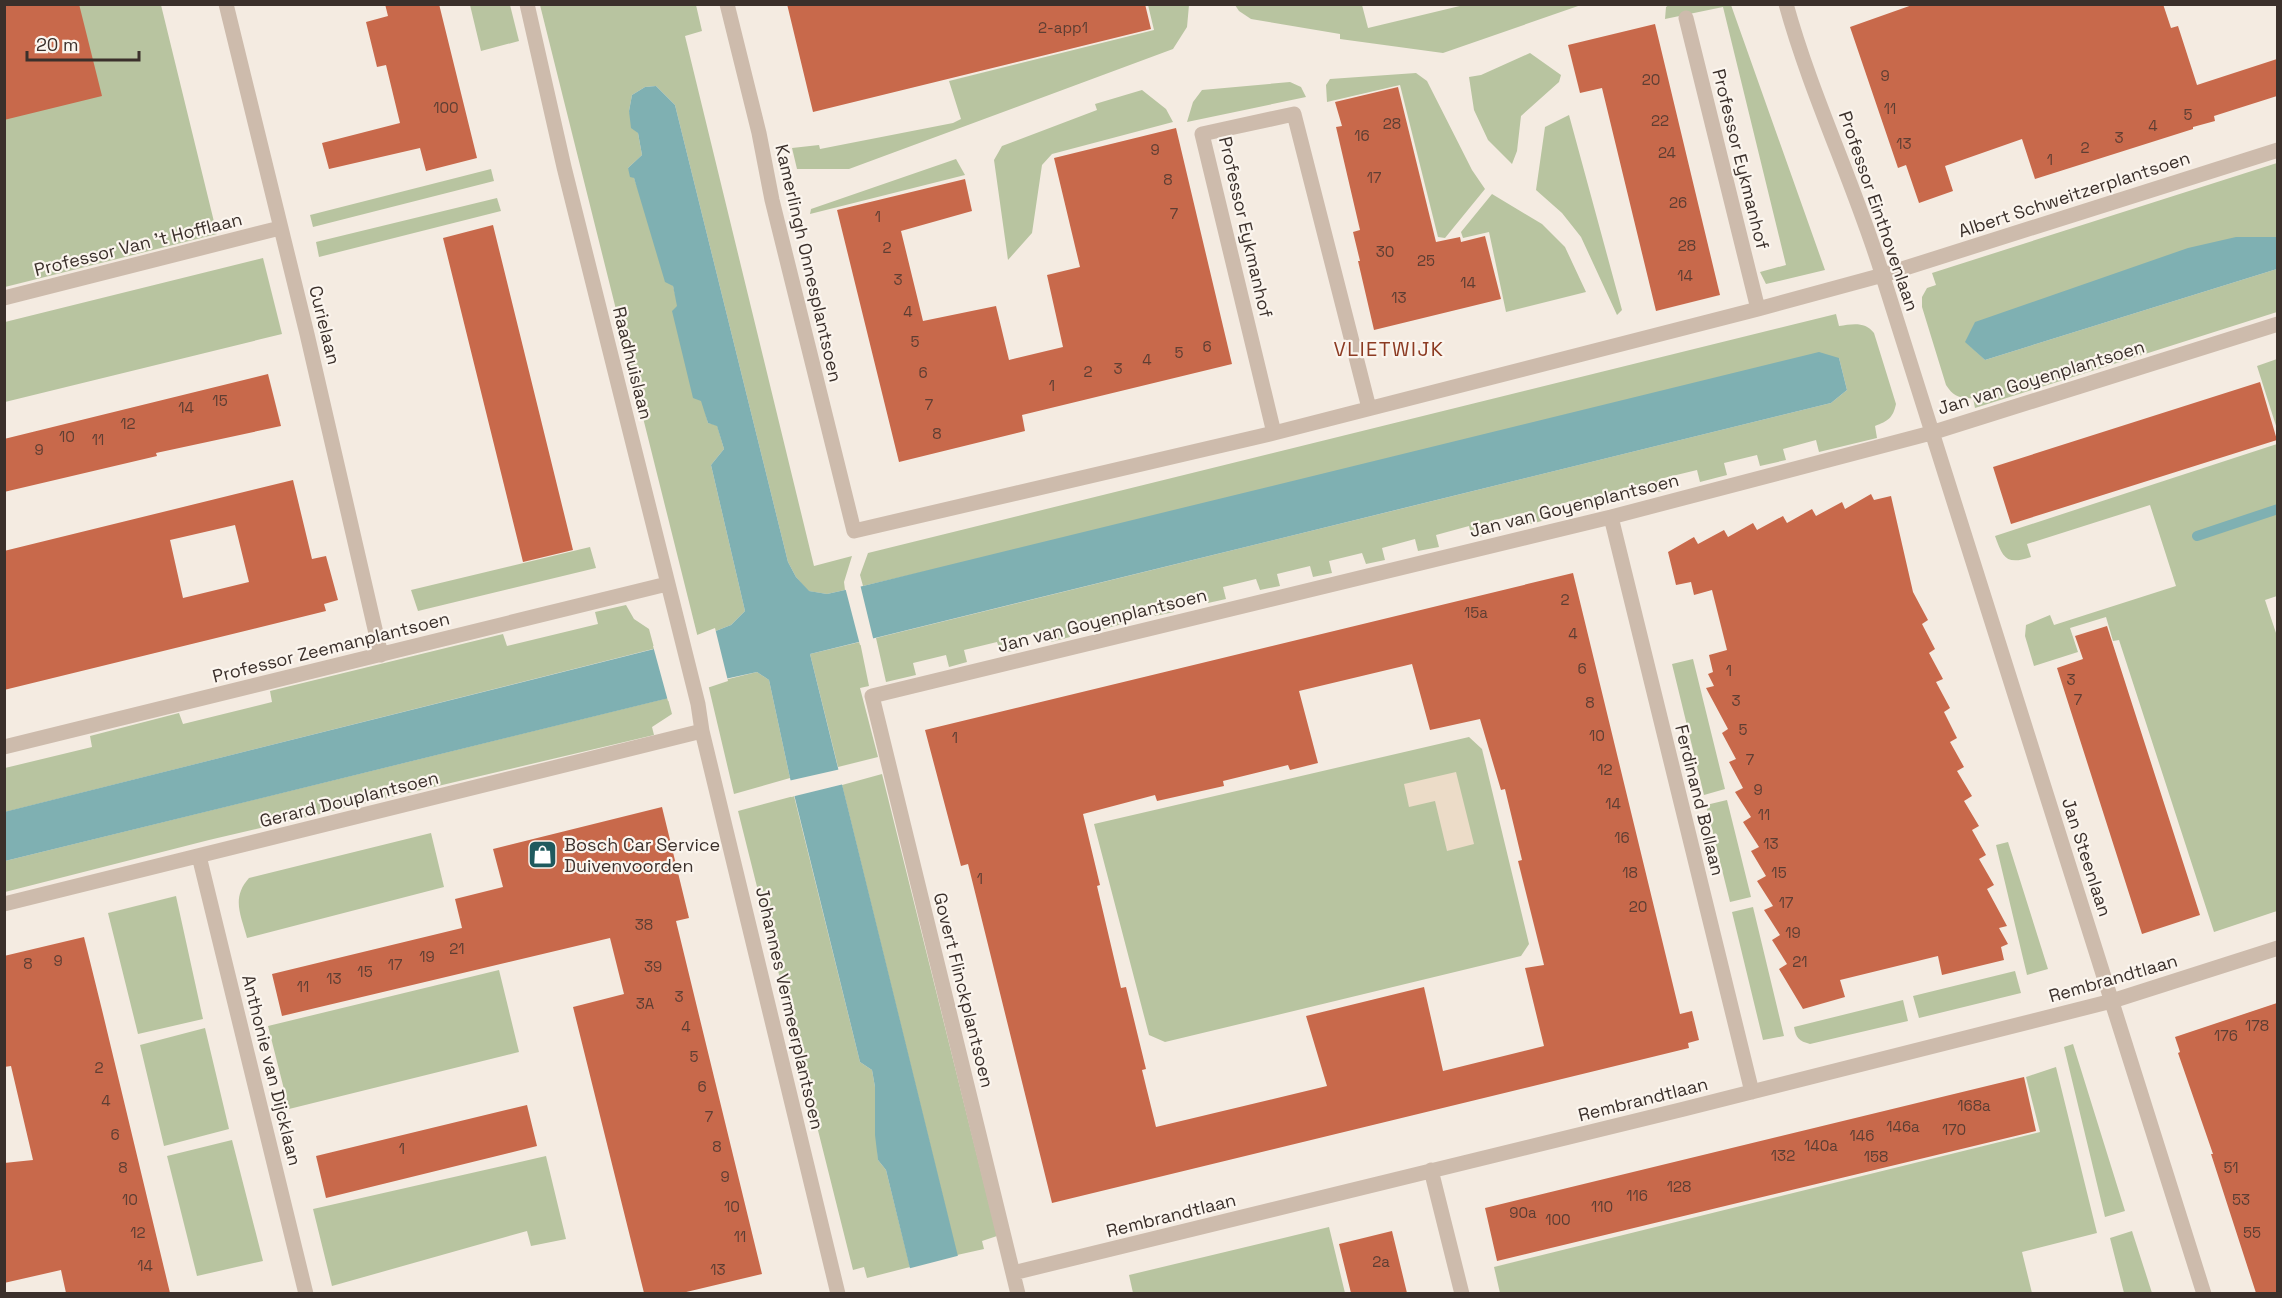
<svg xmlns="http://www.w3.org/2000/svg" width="2282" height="1298" font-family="'Space Grotesk',sans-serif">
<rect width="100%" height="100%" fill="#f4ebe1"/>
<path fill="#b8c4a0" d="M4 5H161L217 234 5 287Z
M470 5H510L519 41 481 51Z
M540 5H696L702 31 685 36 814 566 852 556 844 582 845 590 827 594 808 591 796 577 788 562 675 105 656 86 645 87 632 95 629 111 638 133 642 155 628 168 634 178 673 286 708 423 717 425 724 449 711 465 745 611 731 625 698 638Z
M1148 5H1189L1187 27 1173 49 849 169H797L792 148 819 145 820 149 953 123 961 119 949 81 1154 30Z
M1235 5H1362L1368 28 1464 5H1581L1443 53 1340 39V34L1251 19 1239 11Z
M1669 5H1731L1825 270 1766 284 1760 272 1786 265 1723 7 1665 19 1666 7Z
M1530 53 1561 75 1559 82 1521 116 1517 151 1512 164 1488 140 1474 110 1469 77 1481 75Z
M1416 73 1427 81 1472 170 1485 189 1445 238 1438 237 1400 85 1327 102 1326 85 1330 79Z
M1290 82 1301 87 1306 97 1187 122 1193 102 1202 90Z
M1142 90 1166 109 1173 122 1052 154 1042 165 1032 233 1008 260 994 160 1002 146 1097 110 1095 104Z
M1569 115 1622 310 1617 315 1581 237 1562 213 1536 190 1545 127Z
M956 159 965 175 810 214 811 209Z
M2277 163V237L1966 342 1985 360 2277 269V312L1975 408 1973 398C1960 399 1953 396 1946 385L1922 307V297L1927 288 1936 285 1932 273Z
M491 169 494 181 313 227 310 215Z
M1492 194 1542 224 1565 247 1586 292 1506 312 1489 232 1463 238 1461 232Z
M497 198 501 211 319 257 316 242Z
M263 258 282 334 5 402V322Z
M1836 314 1839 326C1852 324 1865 321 1874 333L1896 404C1893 418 1888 421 1875 426L1877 438 1819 452 1816 440 1783 449 1786 460 1760 466 1757 455 1724 463 1727 475 1700 482 1697 470 1664 478 1667 490 1640 496 1636 485 1604 494 1606 505 1583 510 1579 499 1546 508 1549 519 1527 525 1523 513 1491 521 1493 534 1472 538 1469 526 1436 535 1439 547 1418 551 1415 539 1382 548 1385 560 1366 564 1362 553 1329 561 1332 573 1313 577 1310 566 1277 574 1280 586 1260 590 1256 579 1223 587 1226 599 1208 603 1204 591 1171 600 1174 612 1155 616 1152 604 1119 612 1122 624 1104 629 1101 617 1067 626 1070 637 1051 642 1048 630 1014 638 1018 650 1001 653 997 642 964 650 967 662 949 667 946 655 913 663 916 675 886 682 876 638 1831 403 1847 390 1839 358 863 586 860 575 868 553Z
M2277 359H2278L2277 429 2257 366Z
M2277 444V596L2265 600 2278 639 2277 911 2214 932 2119 640 2113 641 2106 617 2070 628 2078 652 2034 666 2025 636 2026 625 2050 615 2054 625 2176 586 2150 505 2027 544 2031 557C2007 565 2003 559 1995 536Z
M590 547 596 568 418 611 411 590Z
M626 605 634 619 649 629 672 714 652 727 654 735 209 840 5 892V861L664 699 653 649 5 812V768L92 747 90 736 179 713 183 724 272 702 270 691 503 634 507 646 598 624 595 612Z
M860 642 869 686 860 688 878 757 838 767 810 654Z
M1693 659 1725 789 1704 795 1672 664Z
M757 672 769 680 790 778 734 794 708 684Z
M1469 737 1482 749 1529 944 1521 956 1165 1042 1149 1035 1094 824Z
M882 774 997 1236 982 1241 984 1249 957 1255 842 785Z
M794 796 860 1062 872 1070 875 1087 878 1160 886 1170 910 1267 867 1278 864 1267 853 1270 738 811Z
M1727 800 1751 897 1730 902 1706 805Z
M431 833 444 887 247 938C241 915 231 898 249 878Z
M2008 842 2048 969 2027 975 1996 845Z
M176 896 203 1019 138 1034 108 913Z
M1753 907 1784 1036 1763 1040 1732 912Z
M499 970 519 1052 289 1109 268 1026Z
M2015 971 2021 993 1919 1018 1913 996Z
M1903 1000 1908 1021 1810 1044C1799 1041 1796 1038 1794 1027Z
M205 1028 229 1129 164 1146 140 1045Z
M2073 1044 2125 1211 2105 1217 2064 1047Z
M2056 1067 2097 1233 2022 1252 2032 1293H1500L1494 1267 2040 1132 2026 1077Z
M232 1140 263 1261 197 1276 167 1156Z
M546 1156 566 1239 531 1246 527 1231 332 1286 313 1209Z
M1329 1227 1345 1293H1133L1129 1275Z
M2132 1231 2152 1293H2124L2110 1238Z"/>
<path fill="#ecdcc8" d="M1456 772 1474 844 1447 851 1435 801 1409 807 1404 784Z"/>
<path fill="#7fb0b2" d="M656 86 675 105 788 562 796 577 809 591 827 594 863 586 1819 352 1839 358 1847 390 1831 403 810 654 967 1293H916L886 1170 878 1160 875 1135V1087L872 1070 860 1062 790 778 769 680 757 672 725 679 665 699 5 861 4 812 698 638 731 625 745 611 711 465 724 449 717 426 708 423 701 401 693 398 672 311 677 306 673 286 665 282 634 178 630 177 628 168 642 155 638 133 631 128 629 111 632 95 645 87Z
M2236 237H2277V269L1985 360 1965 342 1975 322 2188 248Z"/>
<path fill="#f4ebe1" d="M860 584 874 642 860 645 845 587Z
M715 628 728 681 668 701 653 646 697 635Z
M841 769 844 784 791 797 788 781Z
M961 1255 970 1294H913L907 1269Z"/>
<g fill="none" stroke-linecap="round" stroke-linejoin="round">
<path stroke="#7fb0b2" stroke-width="10" d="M2197 536 2278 509"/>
</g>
<path fill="#c8694b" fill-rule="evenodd" d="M4 4H79L102 96 4 120Z
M385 4H439L477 158 426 171 420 148 329 169 322 143 400 123 386 65 377 67 366 22 388 16Z
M787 4H1145L1151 29 813 112Z
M1915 4H2163L2171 28 2178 26 2197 85 2277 59V96L2214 116 2215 121 2193 127V129L2035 179 2022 139 1945 166 1953 191 1919 203 1906 165 1898 168 1850 27Z
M1655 24 1720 295 1656 311 1602 88 1580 93 1568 45Z
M1398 87 1436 242 1460 237 1461 242 1485 236 1501 299 1374 330 1358 261H1360L1353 232 1360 230 1336 127 1342 126 1335 102Z
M1176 128 1232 364 1022 415 1025 431 899 462 837 210 965 179 972 211 901 231 923 321 996 306 1009 360 1063 347 1047 275 1080 267 1054 158Z
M493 225 573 550 523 562 443 238Z
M268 374 281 426 156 453 157 456 4 492V439Z
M2260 382 2277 440 2011 524 1993 467Z
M293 480 312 559 326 556 338 600 324 604 326 611 4 690V551ZM235 525 249 582 183 598 170 540Z
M1871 494 1874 500 1891 496 1913 592 1928 620 1922 624 1935 649 1929 653 1943 679 1936 682 1950 708 1944 712 1957 738 1950 742 1964 767 1957 771 1972 796 1964 801 1979 826 1972 830 1986 855 1979 859 1994 885 1987 889 2007 926 1999 928 2008 944 2001 947 2004 960 1942 975 1938 956 1840 980 1845 997 1803 1009 1779 969 1787 964 1772 940 1780 935 1764 910 1773 906 1757 881 1766 876 1751 851 1759 847 1743 822 1751 817 1735 792 1743 788 1729 762 1736 759 1722 733 1728 729 1706 688 1714 686 1708 674 1713 672 1709 655 1727 650 1712 590 1694 595 1691 582 1676 585 1668 552 1694 537 1698 544 1724 530 1728 537 1753 523 1757 530 1783 516 1787 523 1812 509 1816 516 1842 502 1845 509Z
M1573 573 1680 1014 1692 1011 1699 1040 1688 1043 1689 1048 1052 1203 968 864 961 866 925 730ZM1412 664 1430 730 1480 719 1501 790 1505 789 1522 860 1518 861 1544 965 1525 968 1544 1046 1443 1071 1424 987 1306 1016 1327 1086 1156 1127 1142 1070 1146 1069 1126 987 1121 988 1097 886 1100 885 1083 814 1155 795 1157 801 1224 786 1223 781 1288 765 1290 770 1318 763 1299 691Z
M2107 626 2200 915 2142 934 2057 668 2083 659 2075 636Z
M662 807 689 918 676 921 762 1274 682 1293H644L573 1007 624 994 610 938 282 1016 272 974 462 928 455 899 503 887 493 849Z
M84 937 103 1014 170 1293H66L61 1270 4 1283V1163L33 1160 11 1066 4 1067V956Z
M2277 1003V1293H2256L2211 1154H2213L2178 1053 2180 1052 2175 1037Z
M2024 1077 2036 1131 1497 1261 1485 1208Z
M527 1105 537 1146 326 1198 316 1156Z
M1392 1231 1407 1293H1351L1339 1244Z"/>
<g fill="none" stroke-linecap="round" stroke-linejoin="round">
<path stroke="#cdbbac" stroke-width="15" d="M226 4 307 334 381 655
M527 4 564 167 698 704 702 731 838 1294
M727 4 759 133 772 200 854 531 1274 433 1758 309 1883 275 2278 150
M1786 4C1812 98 1856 187 1884 280 1989 619 2098 956 2204 1294
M1686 18 1758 309
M4 298 280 228
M1274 433 1202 134 1294 114 1369 408
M1611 517 1752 1092
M4 747 667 584
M199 856 306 1294
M4 904 702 731
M1431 1170 1462 1294
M1013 1273 1684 1109 2112 1001 2278 948
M1018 1294 872 696 1611 517 1931 433 2278 324"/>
</g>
<defs>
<symbol id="shop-square" viewBox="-11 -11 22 22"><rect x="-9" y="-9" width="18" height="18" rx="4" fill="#1f5a5e" stroke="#fbf5ee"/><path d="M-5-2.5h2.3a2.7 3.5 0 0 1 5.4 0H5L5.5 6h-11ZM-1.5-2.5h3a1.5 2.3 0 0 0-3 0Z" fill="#fff"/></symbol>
</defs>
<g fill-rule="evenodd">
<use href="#shop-square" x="526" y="838" width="33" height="33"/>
</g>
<g text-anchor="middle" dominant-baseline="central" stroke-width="4.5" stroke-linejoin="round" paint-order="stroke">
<g font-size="15" fill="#5e3e33">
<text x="1063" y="27">2-app1</text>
<text x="1885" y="75">9</text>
<text x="1651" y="79">20</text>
<text x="446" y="107">100</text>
<text x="1890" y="108">11</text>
<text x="2188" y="114">5</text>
<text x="1660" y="120">22</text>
<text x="1392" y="123">28</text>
<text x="2153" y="125">4</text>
<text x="1362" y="135">16</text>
<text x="2119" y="137">3</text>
<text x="1904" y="143">13</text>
<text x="2085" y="147">2</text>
<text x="1155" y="149">9</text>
<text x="1667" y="152">24</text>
<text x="2050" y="159">1</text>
<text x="1374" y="177">17</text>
<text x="1168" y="179">8</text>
<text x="1678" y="202">26</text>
<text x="1174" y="213">7</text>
<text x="878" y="216">1</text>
<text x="1687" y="245">28</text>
<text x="887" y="247">2</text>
<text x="1385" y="251">30</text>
<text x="1426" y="260">25</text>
<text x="1685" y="275">14</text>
<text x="898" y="279">3</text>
<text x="1468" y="282">14</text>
<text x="1399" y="297">13</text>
<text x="908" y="311">4</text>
<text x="915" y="341">5</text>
<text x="1207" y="346">6</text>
<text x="1179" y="352">5</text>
<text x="1147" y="359">4</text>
<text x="1118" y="368">3</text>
<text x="1088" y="371">2</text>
<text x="923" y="372">6</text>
<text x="1052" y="385">1</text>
<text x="220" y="400">15</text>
<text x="929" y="404">7</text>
<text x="186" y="407">14</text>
<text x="128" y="423">12</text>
<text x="937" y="433">8</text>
<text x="67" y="436">10</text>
<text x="98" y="439">11</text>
<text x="39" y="449">9</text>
<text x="1565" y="599">2</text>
<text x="1476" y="612">15a</text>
<text x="1573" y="633">4</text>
<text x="1582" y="668">6</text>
<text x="1729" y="670">1</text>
<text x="2071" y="679">3</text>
<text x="2078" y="699">7</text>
<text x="1736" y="700">3</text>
<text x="1590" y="702">8</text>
<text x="1743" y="729">5</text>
<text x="1597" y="735">10</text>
<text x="955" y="737">1</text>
<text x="1750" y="759">7</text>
<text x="1605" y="769">12</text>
<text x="1758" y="789">9</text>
<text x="1613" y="803">14</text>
<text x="1764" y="814">11</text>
<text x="1622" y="837">16</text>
<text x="1771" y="843">13</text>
<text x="1630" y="872">18</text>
<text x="1779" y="872">15</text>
<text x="980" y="878">1</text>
<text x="1786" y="902">17</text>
<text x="1638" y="906">20</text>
<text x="644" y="924">38</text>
<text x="1793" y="932">19</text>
<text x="457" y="948">21</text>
<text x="427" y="956">19</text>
<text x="58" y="960">9</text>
<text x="1800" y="961">21</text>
<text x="28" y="963">8</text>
<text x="395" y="964">17</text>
<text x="653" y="966">39</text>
<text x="365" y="971">15</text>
<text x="334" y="978">13</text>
<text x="303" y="986">11</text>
<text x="679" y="996">3</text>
<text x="645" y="1003">3A</text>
<text x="2257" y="1025">178</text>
<text x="686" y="1026">4</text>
<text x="2226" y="1035">176</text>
<text x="694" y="1056">5</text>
<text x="99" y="1067">2</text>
<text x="702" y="1086">6</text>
<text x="106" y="1100">4</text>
<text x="1974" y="1105">168a</text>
<text x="709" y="1116">7</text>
<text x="1903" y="1126">146a</text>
<text x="1954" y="1129">170</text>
<text x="115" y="1134">6</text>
<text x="1862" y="1135">146</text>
<text x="1821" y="1145">140a</text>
<text x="717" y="1146">8</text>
<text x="402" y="1148">1</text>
<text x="1783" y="1155">132</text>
<text x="1876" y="1156">158</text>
<text x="123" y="1167">8</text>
<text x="2231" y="1167">51</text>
<text x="725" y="1176">9</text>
<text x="1679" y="1186">128</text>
<text x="1637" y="1195">116</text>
<text x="130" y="1199">10</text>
<text x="2241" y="1199">53</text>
<text x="732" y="1206">10</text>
<text x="1602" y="1206">110</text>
<text x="1523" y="1212">90a</text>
<text x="1558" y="1219">100</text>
<text x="138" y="1232">12</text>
<text x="2252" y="1232">55</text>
<text x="740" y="1236">11</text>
<text x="1381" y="1261">2a</text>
<text x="145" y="1265">14</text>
<text x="718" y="1269">13</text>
</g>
<g font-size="18" fill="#3b302b" stroke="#fbf5ee">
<text transform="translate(1741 159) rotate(76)">Professor Eykmanhof</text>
<text transform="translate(2074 194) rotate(-18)">Albert Schweitzerplantsoen</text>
<text transform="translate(1879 211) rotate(71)">Professor Einthovenlaan</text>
<text transform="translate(1246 227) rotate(77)">Professor Eykmanhof</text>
<text transform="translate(138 244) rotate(-14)">Professor Van 't Hofflaan</text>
<text transform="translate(809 263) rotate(77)">Kamerlingh Onnesplantsoen</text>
<text transform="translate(325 325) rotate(76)">Curielaan</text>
<text transform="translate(633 363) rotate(76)">Raadhuislaan</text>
<text transform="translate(2041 377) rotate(-17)">Jan van Goyenplantsoen</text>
<text transform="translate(1574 505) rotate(-14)">Jan van Goyenplantsoen</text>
<text transform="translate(1102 620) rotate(-14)">Jan van Goyenplantsoen</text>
<text transform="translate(331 647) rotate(-14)">Professor Zeemanplantsoen</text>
<text transform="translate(349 799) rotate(-14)">Gerard Douplantsoen</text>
<text transform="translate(1700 800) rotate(76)">Ferdinand Bollaan</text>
<text transform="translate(2087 857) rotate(72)">Jan Steenlaan</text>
<text transform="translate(2113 978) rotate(-16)">Rembrandtlaan</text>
<text transform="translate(964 990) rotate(76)">Govert Flinckplantsoen</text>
<text transform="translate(790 1008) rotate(77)">Johannes Vermeerplantsoen</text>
<text transform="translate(272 1070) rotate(76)">Anthonie van Dijcklaan</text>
<text transform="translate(1643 1099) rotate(-14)">Rembrandtlaan</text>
<text transform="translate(1171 1215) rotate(-14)">Rembrandtlaan</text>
</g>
<g font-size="18" fill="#3b302b" stroke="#fbf5ee" text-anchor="start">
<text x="564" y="844">Bosch Car Service<tspan x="564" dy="21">Duivenvoorden</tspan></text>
</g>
<g font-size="20" letter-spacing="1.5" fill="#8c3b22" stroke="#fbf5ee">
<text x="1389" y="349">VLIETWIJK</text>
</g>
</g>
<rect width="2282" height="1298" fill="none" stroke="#3b302b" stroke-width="12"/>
<path d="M27 51v9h112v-9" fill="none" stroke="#3b302b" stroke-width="3"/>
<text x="36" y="51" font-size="18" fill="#3b302b" stroke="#fbf5ee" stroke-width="4.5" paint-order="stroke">20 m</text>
</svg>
